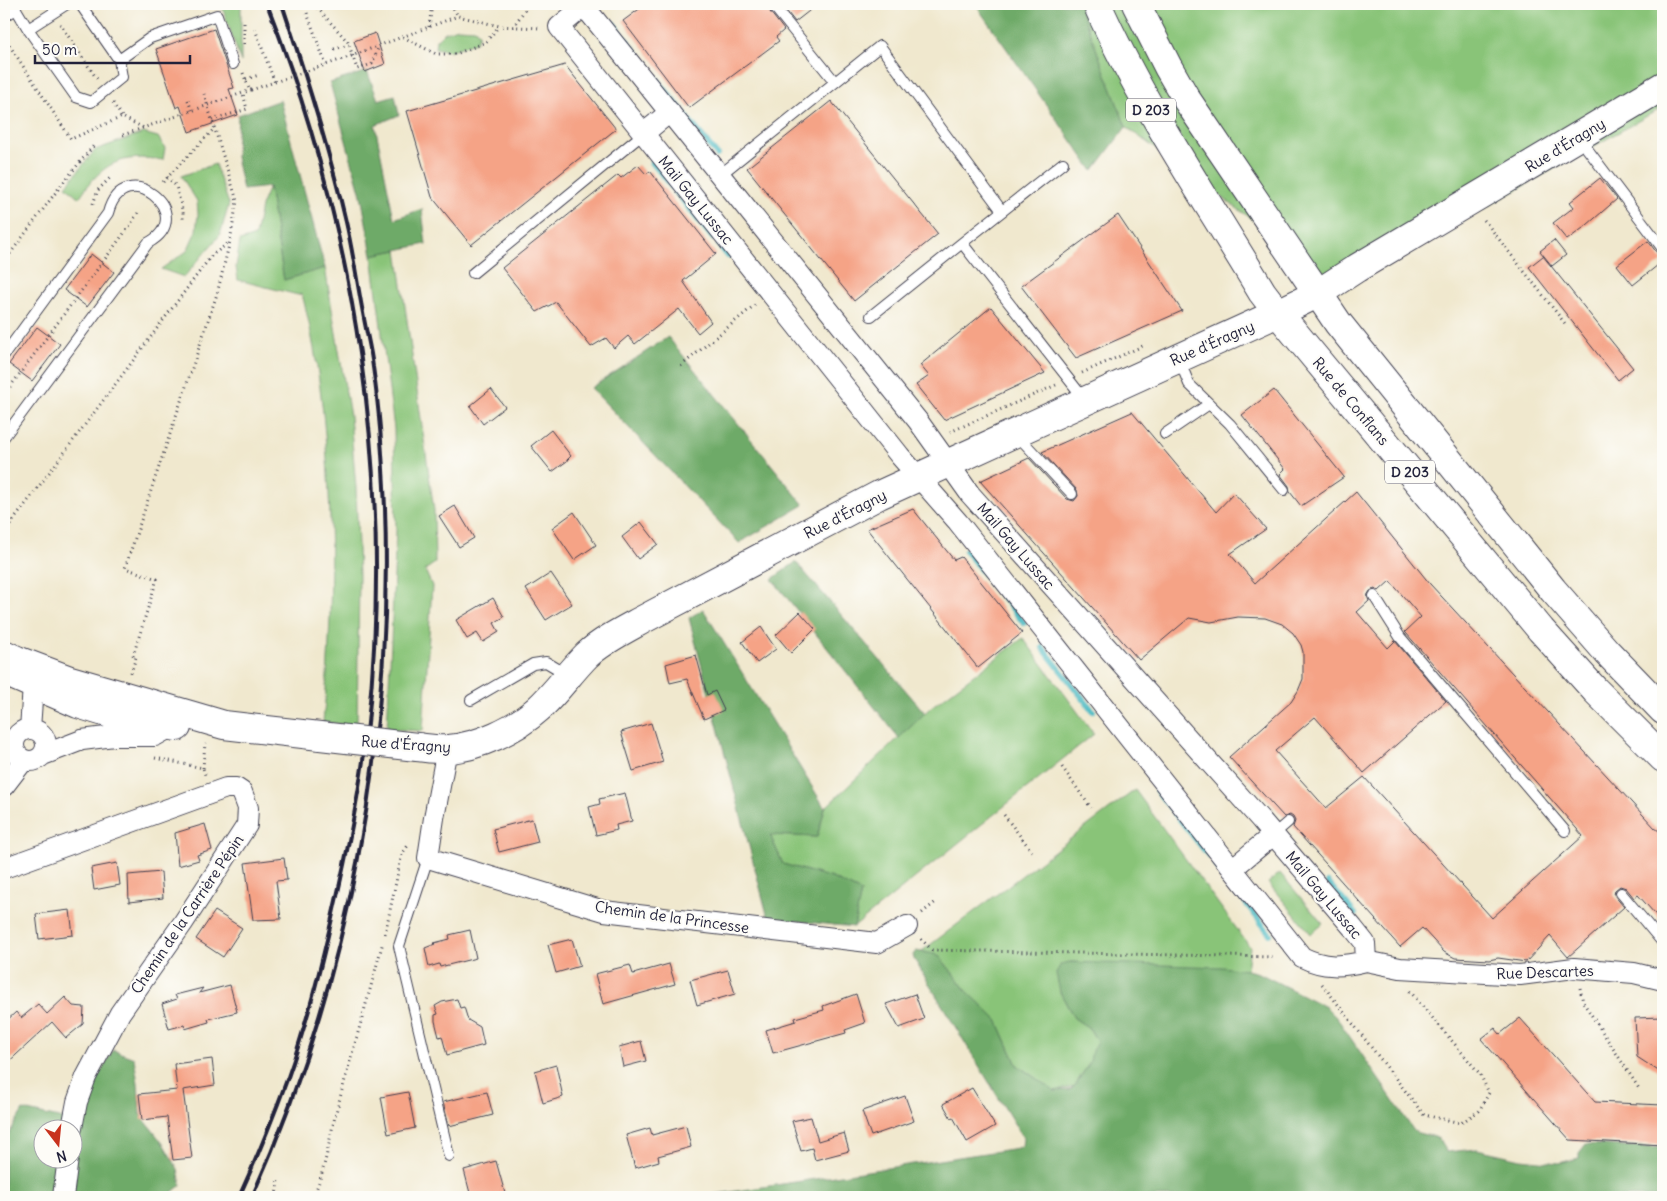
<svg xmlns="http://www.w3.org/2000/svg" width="1667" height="1201" font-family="Delius,sans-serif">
<rect width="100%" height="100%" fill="#fdfcf7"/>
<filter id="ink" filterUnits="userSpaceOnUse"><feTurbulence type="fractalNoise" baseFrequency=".02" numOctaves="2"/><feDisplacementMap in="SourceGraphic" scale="10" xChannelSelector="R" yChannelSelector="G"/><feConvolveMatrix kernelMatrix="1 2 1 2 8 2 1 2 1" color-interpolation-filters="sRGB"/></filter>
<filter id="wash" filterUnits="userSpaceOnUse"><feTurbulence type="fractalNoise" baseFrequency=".0096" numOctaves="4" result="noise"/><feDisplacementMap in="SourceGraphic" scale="20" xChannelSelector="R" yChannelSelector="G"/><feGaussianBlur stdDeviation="1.12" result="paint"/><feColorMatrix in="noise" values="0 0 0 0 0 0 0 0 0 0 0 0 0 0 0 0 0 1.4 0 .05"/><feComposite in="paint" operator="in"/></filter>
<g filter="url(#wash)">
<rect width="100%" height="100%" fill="#f0e8ce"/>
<path fill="#89c478" stroke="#56735a" d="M221 4H241V62Z
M1079 4H1663V107L1462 221 1343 286 1126 127Z
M458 28 475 29 479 34 476 42 450 51 435 48 436 40 443 33Z
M143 133 158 137 165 148 163 160C121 154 103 162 79 198L66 186 95 150Z
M215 164 229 204 220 235 184 277 161 269 187 251 196 231 198 214 197 201 181 176Z
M269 187 284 280 325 268 350 416 356 488 359 576 357 726 323 722C330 654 332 585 330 517 327 442 321 366 302 294L298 295 238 280 236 267 240 241 255 236 261 206Z
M397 250 434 510 435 563 425 570 432 586 423 731 387 729 396 531 394 429 372 255Z
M1023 638 1094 734 854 927 861 892 832 878 783 864 770 835 817 837 825 808 931 707Z
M1135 790 1250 947 1247 970 1070 962 1060 992 1074 1018 1089 1028 1097 1041 1090 1062 1074 1087 1054 1091 1017 1065 997 1020 970 995 940 957 922 951Z
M1280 873 1323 924 1311 934 1268 883Z"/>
<path fill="#6eaa68" stroke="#486652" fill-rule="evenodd" d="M975 4H1079L1126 127 1093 171Z
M367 71 378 100 395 95 399 115 375 125 394 219 422 209 426 244 372 255 361 195 330 83Z
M280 100 325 268 284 280 269 187 243 190 236 157 238 115Z
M668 337 804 505 739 543 591 388Z
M796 562 925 713 899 738 772 579Z
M703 609 825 808 817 837 770 835 783 864 832 878 861 892 854 927 768 918 689 618Z
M916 951 935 954 940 957 965 989 997 1020 1017 1065 1054 1091 1070 1090 1074 1087 1090 1062 1092 1051 1097 1041 1089 1028 1074 1018 1060 992 1056 973 1061 964 1070 962 1222 967 1247 970 1259 973 1326 1007 1337 1018 1414 1131C1426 1138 1441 1131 1446 1152L1477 1149 1521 1159 1559 1163 1579 1158V1153L1586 1144 1663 1148V1197H697L1018 1148 1022 1146 1023 1138 914 959 913 955Z
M113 1050 134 1058 138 1083 140 1114 164 1145 178 1169 181 1185 166 1197H4V1142L23 1110 64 1119 87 1097ZM42 1128H72V1158L53 1195 57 1158H42Z"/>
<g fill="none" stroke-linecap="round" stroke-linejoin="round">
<path stroke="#4ab9c2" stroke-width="6" d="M612 22 650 70
M656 78 717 155
M652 162 713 238
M719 245 728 256
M966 551 1024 623
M1043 648 1093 711
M1157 791 1209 856
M1216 865 1270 934
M1328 883 1355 914"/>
</g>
<g id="blocks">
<path fill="#f5a386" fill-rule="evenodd" d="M646 4H765L767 8 784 30 776 37 779 41 689 108 623 21Z
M781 4H818L795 22Z
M214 29 234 88 229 89 238 115 189 132 180 106 176 108 156 49Z
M375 33 385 64 365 72 354 41Z
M565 65 616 129 471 245 432 197 407 111Z
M831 101 938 234 854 301 747 168Z
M638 165 646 174 650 171 716 254 683 281 711 322 698 333 679 309 635 344 628 336 614 348 606 338 591 347 556 302 537 312 502 268 618 175 621 178Z
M1600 178 1617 199 1587 225 1567 240 1553 223 1574 207 1570 202Z
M1118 215 1182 311 1076 358 1021 286Z
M1554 240 1566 255 1552 266 1540 251Z
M1648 241 1663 261 1633 285 1617 265Z
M91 254 114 272 87 307 64 290Z
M1543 256 1633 368 1618 380 1529 267Z
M991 307 1045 373 944 420 916 385 929 376 920 365Z
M37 327 60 344 32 381 9 364Z
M491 389 505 407 483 424 470 406Z
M1274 390 1344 477 1301 506 1290 492 1289 486 1280 474 1285 469 1242 415Z
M1132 412 1216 512 1234 493 1266 529 1230 554 1255 583 1356 492 1430 584 1655 828 1663 834V923L1638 895 1634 898 1626 888 1620 886 1615 890 1614 895 1624 907 1568 957 1550 936 1526 962 1498 958 1489 960 1455 958 1444 952 1422 928 1400 947 1293 827 1295 821 1293 817 1290 815 1284 817 1229 757 1291 702 1298 691 1303 679V652L1301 645 1293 633 1282 624 1265 618 1238 617 1211 622 1189 618 1139 660 980 481 1029 458 1067 499 1074 501 1078 496 1077 490 1042 452ZM1390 581 1421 617 1405 632 1406 633 1583 836 1492 918 1364 777 1326 808 1275 751 1315 717 1364 773 1446 701 1395 641 1388 648 1357 612 1369 601 1367 596 1370 591 1374 589 1379 591Z
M551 430 571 456 567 460V461L552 472 531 446Z
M455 506 474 538 459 547 439 516Z
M913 509 954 560 961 557 1022 633 978 668 867 529Z
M574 512 596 545 574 560 552 528Z
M641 522 658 544 638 559 622 537Z
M551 573 572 604 546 620 526 589Z
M493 598 504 617 494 623 499 632 483 642 477 633 467 639 456 620Z
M800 612 815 629 791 653 776 635Z
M761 627 776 649 757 663 742 642Z
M696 655 707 695 715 691 724 710 704 719 687 679 670 683 666 664Z
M651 723 663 762 633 771 621 732Z
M625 793 632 821 616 825 617 830 596 835 589 807 600 804 599 799Z
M532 819 538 842 499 852 493 829Z
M205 824 212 850 197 855 199 860 178 866 175 833Z
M284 858 287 880 276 881 281 919 253 920 245 863Z
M117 863 120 885 94 890 91 868Z
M161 872 163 898 129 902 128 875Z
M70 910 73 935 39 939 36 914Z
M215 911 242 928 223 957 196 939Z
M470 930 476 958 440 967 439 964 429 967 425 948 435 944 434 943 450 939 449 935Z
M572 939 580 966 556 973 548 945Z
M669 964 675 984 603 1004 595 974 630 965 633 974Z
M728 970 735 994 697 1005 690 980Z
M230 985 237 1012 208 1019 209 1022 185 1029 184 1025 169 1029 162 1004 177 999 175 995 203 988 199 993Z
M856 994 865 1023 845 1030 846 1033 773 1053 766 1030 796 1021 795 1018 824 1010 823 1006Z
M915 994 924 1019 899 1028 886 1004Z
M65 997 73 1006 84 1007 83 1024 66 1038 52 1022 4 1066V1023L16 1012 21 1018 38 1004 47 1014Z
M457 999 460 1008 464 1007 468 1020 480 1027 484 1045 447 1055 442 1036 439 1037 435 1021V1015L438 1014 435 1006 442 1002Z
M1663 1017V1074L1637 1057 1635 1018Z
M1520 1018 1595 1102 1663 1105V1145L1570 1140 1481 1039 1495 1028 1500 1034Z
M641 1041 646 1061 623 1067 619 1047Z
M212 1059 215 1085 183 1090 192 1158 173 1160 167 1117 142 1120 139 1094 177 1090 174 1064Z
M556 1065 563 1097 543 1103 535 1071Z
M972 1088 995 1126 967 1142 953 1117 951 1118 943 1104Z
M408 1092 415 1128 388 1134 381 1097Z
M487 1092 493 1115 449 1126 443 1102Z
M905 1096 914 1121 871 1136 862 1111Z
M811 1117 818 1141 844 1133 849 1151 815 1160 812 1148 801 1151 792 1121Z
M686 1126 691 1147 658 1156 659 1161 635 1168 626 1135 650 1128 652 1135Z
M496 1161 506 1197H471L464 1170Z"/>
</g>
</g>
<g filter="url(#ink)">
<use href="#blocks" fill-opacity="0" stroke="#414051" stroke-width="1"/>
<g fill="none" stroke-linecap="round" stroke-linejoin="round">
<defs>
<path id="lane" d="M13 4 28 29
M67 4 28 29 76 97 91 102 122 77 119 60 80 4
M772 4 835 82
M119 60 150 38 217 15 233 64
M1579 138 1663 249
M720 175 880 46 1002 211
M962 243 1063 163
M473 273 643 134
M871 316 962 243 1085 400
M4 355 108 213C124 153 200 215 148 243L4 437
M1179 359 1189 384 1230 424 1284 490
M1016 434 1072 494
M1165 434 1209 404
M1374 596 1400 637 1565 831
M471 700 533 664 546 662 568 675
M1273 835 1288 822
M428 858 399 946 449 1156
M1621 893 1663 943"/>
<path id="street" d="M584 6 918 421 970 494 1261 820 1353 928 1365 943 1366 961C1342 967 1324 968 1302 957L958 522 900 456 559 27Z
M643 134 670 112
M14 745a16 16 0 1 1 32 0a16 16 0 1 1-32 0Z
M30 729 33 686 45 682
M447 749 434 818 428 858 604 911 877 943 907 926
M43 755 82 740 114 736H155L171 727
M4 786 24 760
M4 868 226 788H236L242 792 248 808 247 825 183 923 120 1013 86 1077 77 1102 72 1128
M1232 869 1273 835
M1366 961 1400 968 1520 975 1574 968 1634 973 1663 980
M63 1197 68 1158"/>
<path id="secondary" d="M4 6 7 4
M4 654 17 660 70 680 224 725 320 736
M14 676 78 704 117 716 177 727
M417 747C427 748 438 750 448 749 478 747 516 729 538 709 556 693 570 672 587 655 602 641 624 630 642 620L879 495 1278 313 1317 294 1357 268 1663 86"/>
<path id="primary" d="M1097 4C1142 105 1205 197 1262 292L1278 313 1541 630 1595 690 1663 758
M1136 4 1168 67 1187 100 1338 323 1553 590 1607 652 1663 710"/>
</defs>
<use href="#lane" stroke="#414051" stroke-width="12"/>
<use href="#street" stroke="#414051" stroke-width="22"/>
<use href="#secondary" stroke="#414051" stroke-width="30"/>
<use href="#primary" stroke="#414051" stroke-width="30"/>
<path stroke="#414051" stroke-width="3" stroke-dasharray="1 4" stroke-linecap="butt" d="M314 4 348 42 357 69 372 64 379 46
M451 4 458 16
M1660 4 1663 8
M307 13 326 65
M60 24 97 79
M429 27 432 4
M513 27 529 4
M255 29 275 83
M4 37 71 139 122 117 144 128
M403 37 436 54H456L486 42 499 26
M244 44V19
M334 49 349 45
M346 58 458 16 499 26 540 28
M243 73 250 91
M246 79 259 75
M188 100 192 111
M113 103 122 117
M212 120 247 109 243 94
M123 135 251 90
M167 177 176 186 183 213V219
M163 182 214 129
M93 204 98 190 110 178
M1484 220 1567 326
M4 262 62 184 95 144
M681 366 756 304
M1082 373 1145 345
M4 395 128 228 140 210
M950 432 1056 385
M4 533 212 255 230 242
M131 673 136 657 133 656 157 579 125 568 217 294 230 241 237 201 204 94
M155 758 203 768 205 775
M1062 767 1091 808
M203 768 205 743
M1004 815 1034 854
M922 913 937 901
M385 934 400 863 402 854 409 844
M921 939 932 950 1275 957
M1322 984 1424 1115 1461 1123 1479 1111 1489 1093 1480 1074 1408 989
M1580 988 1583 1002 1640 1090
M276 1197 278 1179
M313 1197C326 1169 329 1138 337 1109 352 1053 368 998 383 942"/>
<use href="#lane" stroke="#fff" stroke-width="10"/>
<use href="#street" stroke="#fff" stroke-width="20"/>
<use href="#secondary" stroke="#fff" stroke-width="28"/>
<use href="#primary" stroke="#fff" stroke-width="28"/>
<path stroke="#22223b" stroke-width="4" d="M239 1197C257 1158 273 1118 288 1077 308 1021 322 963 335 905 349 845 361 784 368 723 394 480 356 230 267 4
M252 1197C348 983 393 743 385 508 383 461 380 414 373 367 371 349 366 331 363 313 357 282 353 252 346 222 329 148 306 76 282 4"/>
<defs>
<path id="secondary-bridge" d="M320 736 417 747"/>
</defs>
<use href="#secondary-bridge" stroke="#414051" stroke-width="30" stroke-linecap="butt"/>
<path stroke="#414051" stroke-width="3" stroke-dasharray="1 4" stroke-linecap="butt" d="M251 90 346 58"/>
<use href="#secondary-bridge" stroke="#fff" stroke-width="28"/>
</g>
</g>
<g text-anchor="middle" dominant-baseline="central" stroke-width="4.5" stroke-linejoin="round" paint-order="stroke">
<g fill="#fdfcf7" stroke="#646373" stroke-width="1">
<rect x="1126" y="98.5" width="50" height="23" rx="4"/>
<rect x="1385" y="460.5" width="50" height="23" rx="4"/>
</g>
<g font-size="14" font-weight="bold" fill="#22223b">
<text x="1151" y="110">D 203</text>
<text x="1410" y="472">D 203</text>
</g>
<g font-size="15" fill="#22223b" stroke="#fdfcf7">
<text transform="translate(1565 145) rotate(-31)">Rue d'Éragny</text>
<text transform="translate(696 200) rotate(51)">Mail Gay Lussac</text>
<text transform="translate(1212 343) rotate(-24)">Rue d'Éragny</text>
<text transform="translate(1351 401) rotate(50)">Rue de Conflans</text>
<text transform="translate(845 514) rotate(-27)">Rue d'Éragny</text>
<text transform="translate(1016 546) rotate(49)">Mail Gay Lussac</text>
<text transform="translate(406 744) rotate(4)">Rue d'Éragny</text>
<text transform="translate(1324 895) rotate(50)">Mail Gay Lussac</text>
<text transform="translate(187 914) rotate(-56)">Chemin de la Carrière Pépin</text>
<text transform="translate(672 917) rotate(8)">Chemin de la Princesse</text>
<text transform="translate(1545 972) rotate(-2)">Rue Descartes</text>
</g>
</g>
<rect width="1667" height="1201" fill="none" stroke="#fdfcf7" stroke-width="20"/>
<g transform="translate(58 1144) rotate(164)"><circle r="24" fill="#fdfcf7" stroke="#a5a5ac"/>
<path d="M0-4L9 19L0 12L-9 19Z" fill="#c8321e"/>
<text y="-8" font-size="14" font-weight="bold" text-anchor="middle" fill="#22223b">N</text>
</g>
<path d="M35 55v8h155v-8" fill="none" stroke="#22223b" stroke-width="2.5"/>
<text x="42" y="55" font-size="15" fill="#22223b" stroke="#fdfcf7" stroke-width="4" paint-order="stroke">50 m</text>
</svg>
